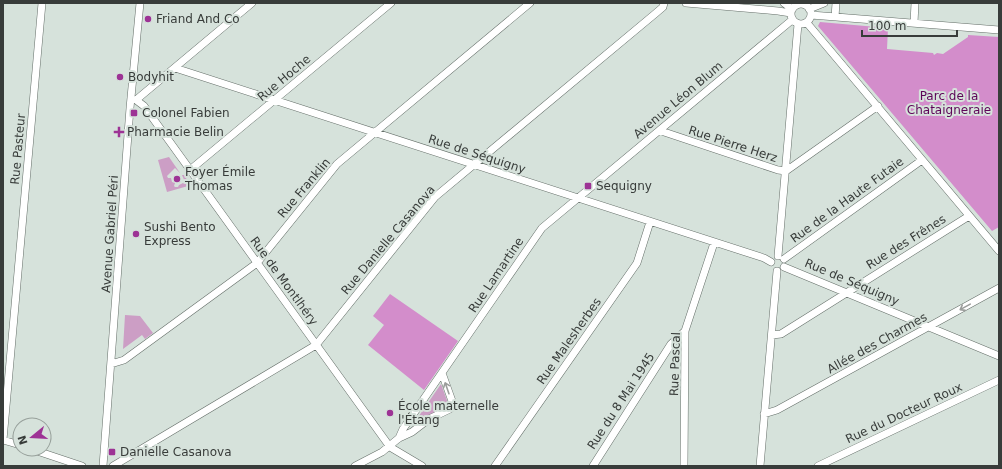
<svg xmlns="http://www.w3.org/2000/svg" width="1002" height="469" font-family="'DejaVu Sans',sans-serif">
<rect width="100%" height="100%" fill="#d6e2db"/>
<path fill="#cc9ec5" d="M169 157 180 173 175 168 167 176 168 178H171L172 182 175 183 174 186 175 187H178L179 185 185 182 182 175H184L187 173 188 176 185 177 190 183 194 182 195 184 167 192 158 160Z
M125 315 140 316 153 333 145 339 142 335 123 349Z
M441 384 448 403 446 407 427 416 412 426Z"/>
<path fill="#d38dcb" d="M820 22 888 28 887 49 933 53 934 55 937 53 943 54 968 37V35L999 37V227L992 231 818 26Z
M390 294 458 341 424 390 368 345 384 325 373 316Z"/>
<g fill="none" stroke-linecap="round" stroke-linejoin="round">
<defs>
<path id="minor" d="M686 3 778 11 791 13
M784 3 792 9
M791 14a10 10 0 1 1 20 0a10 10 0 1 1-20 0Z
M809 9 824 3
M811 15 999 30
M835 17 836 3
M807 23 999 251
M914 23 915 3
M175 68 764 258 771 262
M136 100 144 106 390 447 422 466
M136 100 252 3
M660 130 664 132 778 170 786 171 878 106
M190 170 391 3
M778 256 798 24
M784 259 922 160
M784 267 999 356
M772 335 781 334 969 216
M111 364 124 360 257 263 337 164 530 3
M764 414 777 410 999 288
M399 438 403 429 542 228 792 20
M3 440 42 3
M3 440 20 445
M31 449 82 466
M103 466 130 108 140 3
M113 466 316 345 435 197 656 13 663 7 664 3
M355 466 382 452 399 438 412 432 429 419 450 409 452 401 442 373
M495 466 637 263 650 222
M593 466 671 344 685 331
M684 466 685 331 714 243
M760 466 777 271
M818 466 999 380"/>
</defs>
<use href="#minor" stroke="#646e68" stroke-width="8"/>
<use href="#minor" stroke="#fff" stroke-width="7"/>
</g>
<defs><path id="oneway-shaft" d="M-6 0H5M1.5-3L5.5 0L1.5 3" fill="none" stroke-width="1.6" stroke-linecap="round" stroke-linejoin="round"/></defs>
<g stroke="#9c9e9c">
<use href="#oneway-shaft" transform="translate(965 307) rotate(151)"/>
<use href="#oneway-shaft" transform="translate(447 388) rotate(-109)"/>
</g>
<g fill="#9d3395" stroke="#d6e2db" stroke-width="1.5">
<circle cx="148" cy="19" r="4"/>
<circle cx="120" cy="77" r="4"/>
<rect x="130" y="109" width="8" height="8" rx="2"/>
<path d="M117 126h4v4h4v4h-4v4h-4v-4h-4v-4h4z"/>
<circle cx="177" cy="179" r="4"/>
<rect x="584" y="182" width="8" height="8" rx="2"/>
<circle cx="136" cy="234" r="4"/>
<circle cx="390" cy="413" r="4"/>
<rect x="108" y="448" width="8" height="8" rx="2"/>
</g>
<g text-anchor="middle" dominant-baseline="central" stroke-width="4" stroke-linejoin="round" paint-order="stroke">
<g font-size="12" fill="#383c3a" stroke="#d6e2db" text-anchor="start">
<text x="156" y="19">Friand And Co</text>
<text x="128" y="77">Bodyhit</text>
<text x="142" y="113">Colonel Fabien</text>
<text x="127" y="132">Pharmacie Belin</text>
<text x="185" y="172">Foyer Émile<tspan x="185" dy="14">Thomas</tspan></text>
<text x="596" y="186">Sequigny</text>
<text x="144" y="227">Sushi Bento<tspan x="144" dy="14">Express</tspan></text>
<text x="398" y="406">École maternelle<tspan x="398" dy="14">l'Étang</tspan></text>
<text x="120" y="452">Danielle Casanova</text>
</g>
<g font-size="12" fill="#383c3a" stroke="#d6e2db">
<text transform="translate(284 78) rotate(-40)">Rue Hoche</text>
<text transform="translate(678 100) rotate(-40)">Avenue Léon Blum</text>
<text transform="translate(733 144) rotate(18)">Rue Pierre Herz</text>
<text transform="translate(18 149) rotate(-85)">Rue Pasteur</text>
<text transform="translate(477 154) rotate(18)">Rue de Séquigny</text>
<text transform="translate(304 188) rotate(-50)">Rue Franklin</text>
<text transform="translate(847 200) rotate(-36)">Rue de la Haute Futaie</text>
<text transform="translate(110 234) rotate(-86)">Avenue Gabriel Péri</text>
<text transform="translate(388 240) rotate(-50)">Rue Danielle Casanova</text>
<text transform="translate(906 242) rotate(-32)">Rue des Frênes</text>
<text transform="translate(496 275) rotate(-56)">Rue Lamartine</text>
<text transform="translate(284 281) rotate(54)">Rue de Montlhéry</text>
<text transform="translate(852 282) rotate(23)">Rue de Séquigny</text>
<text transform="translate(569 341) rotate(-55)">Rue Malesherbes</text>
<text transform="translate(877 343) rotate(-29)">Allée des Charmes</text>
<text transform="translate(675 364) rotate(-88)">Rue Pascal</text>
<text transform="translate(621 401) rotate(-57)">Rue du 8 Mai 1945</text>
<text transform="translate(904 413) rotate(-25)">Rue du Docteur Roux</text>
</g>
<g font-size="12" fill="#5d0558" stroke="#d6e2db">
<text x="949" y="96">Parc de la<tspan x="949" dy="14">Chataigneraie</tspan></text>
</g>
</g>
<rect width="1002" height="469" fill="none" stroke="#383c3a" stroke-width="8"/>
<g transform="translate(32 437) rotate(252)"><circle r="19" fill="#d6e2db" stroke="#97a09b"/>
<path d="M0-3L7 15L0 10L-7 15Z" fill="#9d3395"/>
<text y="-6" font-size="11" font-weight="bold" text-anchor="middle" fill="#383c3a">N</text>
</g>
<path d="M862 30v6h95v-6" fill="none" stroke="#383c3a" stroke-width="2"/>
<text x="868" y="30" font-size="12" fill="#383c3a" stroke="#d6e2db" stroke-width="3" paint-order="stroke">100 m</text>
</svg>
